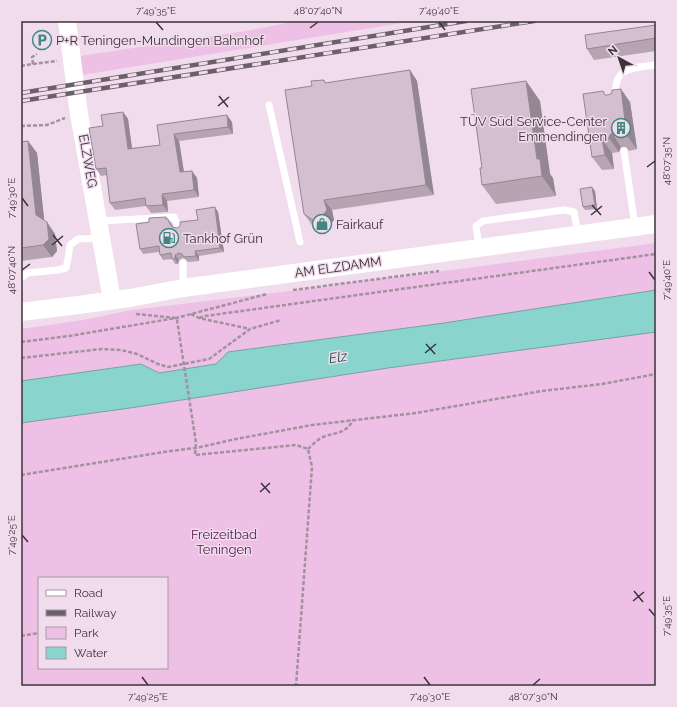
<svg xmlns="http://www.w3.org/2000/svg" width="677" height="707" font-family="Raleway,sans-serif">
<rect width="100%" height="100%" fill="#f1dced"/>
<path fill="#eec0e5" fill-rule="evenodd" d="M298 21H414L82 75 80 56 246 31Z
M656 243V290L444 323 228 352 216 364 159 373 141 364 21 381V329L83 320 132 310 307 289Z
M656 332V686H21V423L130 408 388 368ZM39 578H167V668H39Z"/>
<path fill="#89d5cd" stroke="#72a4a1" d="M656 290V332L388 368 130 408 21 423V381L141 364 159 373 216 364 228 352 444 323Z"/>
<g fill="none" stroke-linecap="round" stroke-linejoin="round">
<path stroke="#a1929e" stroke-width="2.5" stroke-dasharray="4 2" stroke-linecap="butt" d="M33 64 32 57 37 54
M21 66 33 64 57 61
M21 126 47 125 65 118
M293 290 439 271
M136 314 176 318 177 320 196 443 195 455 296 445 308 449 312 467 296 686
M191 314 199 318 250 329
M199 318 205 316 656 254
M21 342 69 336 176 318 267 294
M21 358 102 349 121 350 137 354 158 364 168 367 209 359 250 329 281 320
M308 449C312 445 317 440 323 437 336 432 346 434 353 420
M21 475 170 451 196 448 236 439 312 425 416 413 542 391 602 384 656 374
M21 636 39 633"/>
<path stroke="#fff" stroke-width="7" d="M616 98C612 67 632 68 656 65
M269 105 300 242
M624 151 635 226
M99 221 174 217 179 228
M479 247 476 226 483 221 564 210 574 212 578 234
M21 278 27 273 57 270 66 268 68 259 70 245 78 239 101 238
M183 287V263"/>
<path stroke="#fff" stroke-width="18" d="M67 21 79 114 112 300
M21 312 86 304 130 298 183 288 656 224"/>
<defs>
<path id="rail" d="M21 93 466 21
M21 101 534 21"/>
</defs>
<use href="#rail" stroke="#6b5f68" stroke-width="4.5"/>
<use href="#rail" stroke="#f1dced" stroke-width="3" stroke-dasharray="9" stroke-linecap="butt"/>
</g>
<path fill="#b6a4b3" d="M656 25V51L594 60 587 49Z
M410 70 417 81 434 195 332 210 334 220 324 233 312 225 304 214 327 83Z
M526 81 540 101 550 174 553 178 556 196 496 204 482 185V168Z
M605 95 630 102 637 149 629 151 626 147H621L620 149 619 152 612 153 614 169 602 170 592 157Z
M123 112 128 119 132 148 160 145 157 125 232 122 233 134 179 141 184 172 192 171 197 178 199 197 167 201 168 212 151 213 146 206 115 210 110 203 107 175 101 176 96 169 103 126Z
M28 141 37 153 44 220 55 234 57 251 52 257 21 261V142Z
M595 191 597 209 585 210 583 207Z
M218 212 224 252 199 256V261L188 262 185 259 183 258 179 260 178 264H175L172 259 163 260 160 255 159 252 143 254 140 249 149 222 166 217 172 224 173 227 177 228Z"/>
<path fill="#948692" d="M410 70 417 81 434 195 426 185Z
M526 81 540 101 550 174 553 178 556 196 542 176 537 159Z
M621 89 630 102 637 149 627 136Z
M123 112 128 119 133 156 128 149Z
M227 115 232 122 233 134 228 127Z
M612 133 621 147 620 149 619 152 609 138 610 135Z
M174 134 179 141 185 179 180 172Z
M602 139 612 153 614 169 605 155Z
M28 141 37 153 45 227 36 215Z
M192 171 197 178 199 197 194 190Z
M592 187 595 191 597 209 595 205Z
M162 194 167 201 168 212 163 205Z
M324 200 332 210 334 220 324 233 317 223Z
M215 207 218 212 224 252 220 248Z
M47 222 55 234 57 251 52 257 43 245Z
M195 251 199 256V261L196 256Z
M175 255 179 260 178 264 175 259Z"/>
<path fill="#d4bfd0" stroke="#948692" d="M656 25V38L587 49 585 35Z
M410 70 426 185 324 200 327 210 317 223 304 214 285 90 312 86 311 81 324 80 325 83Z
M526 81 537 159H540L542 176 482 185 480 168H482L471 89Z
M621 89 627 136 619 137 617 133H612L610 135 609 138 602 139 605 155 592 157 583 94 603 91 605 95H608L612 93V90Z
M123 112 128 149 160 145 157 125 227 115 228 127 174 134 180 172 192 171 194 190 162 194 163 205 146 206 145 198 110 203 106 168 96 169 89 128 103 126 101 115Z
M28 141 36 215 47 222 49 239 43 245 21 248V142Z
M592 187 595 205 583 207 580 189Z
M215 207 220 248 195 251 196 256 184 257 182 254 179 253 175 255V259H172L171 253 160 255 159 246 140 249 136 224 149 222V218L166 217V219H168L170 224 172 227 177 228 180 226V222L198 220 196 210Z"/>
<path fill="none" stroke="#3b3339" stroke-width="1.5" d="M156 22 163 30M439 22 445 30M310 28 318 22M219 96 228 107M218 106 229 97M647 167 655 161M22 198 28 206M592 205 601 215M591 215 602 206M53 235 62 246M52 245 63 236M22 270 30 264M649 272 655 280M426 344 435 354M425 353 436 344M261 483 270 493M260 492 270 483M22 535 28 542M634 591 643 602M633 601 644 592M649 609 655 616M142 677 148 685M424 677 430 685M533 685 540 679"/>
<defs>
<symbol id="parking-ring" viewBox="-11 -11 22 22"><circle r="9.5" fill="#f1dced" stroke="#418781" stroke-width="1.5"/><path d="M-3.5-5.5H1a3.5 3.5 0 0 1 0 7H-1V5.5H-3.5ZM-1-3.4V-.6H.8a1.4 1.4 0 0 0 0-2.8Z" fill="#418781"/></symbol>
<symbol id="building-ring" viewBox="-11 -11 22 22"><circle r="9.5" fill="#f1dced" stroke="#418781" stroke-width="1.5"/><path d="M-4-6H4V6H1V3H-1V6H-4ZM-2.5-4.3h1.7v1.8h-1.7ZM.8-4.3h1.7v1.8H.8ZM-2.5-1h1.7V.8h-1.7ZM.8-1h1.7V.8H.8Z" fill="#418781"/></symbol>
<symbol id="shop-ring" viewBox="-11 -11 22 22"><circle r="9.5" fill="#f1dced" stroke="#418781" stroke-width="1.5"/><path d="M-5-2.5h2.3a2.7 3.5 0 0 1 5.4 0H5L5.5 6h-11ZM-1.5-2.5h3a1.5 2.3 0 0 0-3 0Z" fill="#418781"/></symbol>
<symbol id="fuel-ring" viewBox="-11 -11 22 22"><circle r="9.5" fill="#f1dced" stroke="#418781" stroke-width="1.5"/><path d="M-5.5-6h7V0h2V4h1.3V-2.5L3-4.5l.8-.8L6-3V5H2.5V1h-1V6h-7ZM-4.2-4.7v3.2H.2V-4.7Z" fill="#418781"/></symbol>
</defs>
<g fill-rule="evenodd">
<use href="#parking-ring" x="31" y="29" width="22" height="22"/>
<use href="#building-ring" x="610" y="117" width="22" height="22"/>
<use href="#shop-ring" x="311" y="213" width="22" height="22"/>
<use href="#fuel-ring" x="158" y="227" width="22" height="22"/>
</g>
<g text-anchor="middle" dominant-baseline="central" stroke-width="3" stroke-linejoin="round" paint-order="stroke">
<g font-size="13" fill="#3b3339" stroke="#f1dced" text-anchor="start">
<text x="56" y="40">P+R Teningen-Mundingen Bahnhof</text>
<text x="607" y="121" text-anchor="end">TÜV Süd Service-Center<tspan x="607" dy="15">Emmendingen</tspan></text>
<text x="336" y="224">Fairkauf</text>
<text x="183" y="238">Tankhof Grün</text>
</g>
<g font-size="13" fill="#3b3339" stroke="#f1dced">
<text transform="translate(88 161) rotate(80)">ELZWEG</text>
<text transform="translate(338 267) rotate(-8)">AM ELZDAMM</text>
</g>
<g font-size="13" fill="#531b4c" stroke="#f1dced">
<text x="224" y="534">Freizeitbad<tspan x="224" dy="15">Teningen</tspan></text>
</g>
<g font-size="14" font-style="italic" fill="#1e423f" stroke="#f1dced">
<text transform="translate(338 357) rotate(-8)">Elz</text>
</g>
</g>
<rect width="677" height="707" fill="none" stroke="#f1dced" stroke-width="44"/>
<rect x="38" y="577" width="130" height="92" fill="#f1dced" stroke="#a898a5"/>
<rect x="46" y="590" width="20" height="6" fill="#ffffff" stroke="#a898a5"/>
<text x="74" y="597" font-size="12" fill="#3b3339">Road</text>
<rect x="46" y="610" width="20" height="6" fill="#6b5f68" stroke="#a898a5"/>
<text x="74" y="617" font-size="12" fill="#3b3339">Railway</text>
<rect x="46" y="627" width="20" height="12" fill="#eec0e5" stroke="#a898a5"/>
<text x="74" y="637" font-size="12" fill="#3b3339">Park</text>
<rect x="46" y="647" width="20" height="12" fill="#89d5cd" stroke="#a898a5"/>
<text x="74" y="657" font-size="12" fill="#3b3339">Water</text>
<g transform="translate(619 58) rotate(320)" stroke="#f1dced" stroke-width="3" paint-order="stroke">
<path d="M0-3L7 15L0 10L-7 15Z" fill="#3b3339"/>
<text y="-6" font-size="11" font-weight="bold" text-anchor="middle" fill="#3b3339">N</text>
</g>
<rect x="22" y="22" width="633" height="663" fill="none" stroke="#3b3339" stroke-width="1.5"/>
<g font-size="10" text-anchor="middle" fill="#3b3339">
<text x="156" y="14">7°49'35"E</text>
<text x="318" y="14">48°07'40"N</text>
<text x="439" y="14">7°49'40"E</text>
<text transform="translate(666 161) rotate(-90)" y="4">48°07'35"N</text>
<text transform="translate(11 198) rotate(-90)" y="4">7°49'30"E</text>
<text transform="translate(11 270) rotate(-90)" y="4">48°07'40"N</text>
<text transform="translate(666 280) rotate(-90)" y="4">7°49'40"E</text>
<text transform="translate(11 535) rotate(-90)" y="4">7°49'25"E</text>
<text transform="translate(666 616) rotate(-90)" y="4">7°49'35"E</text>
<text x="148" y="700">7°49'25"E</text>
<text x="430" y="700">7°49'30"E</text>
<text x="533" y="700">48°07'30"N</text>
</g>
</svg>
